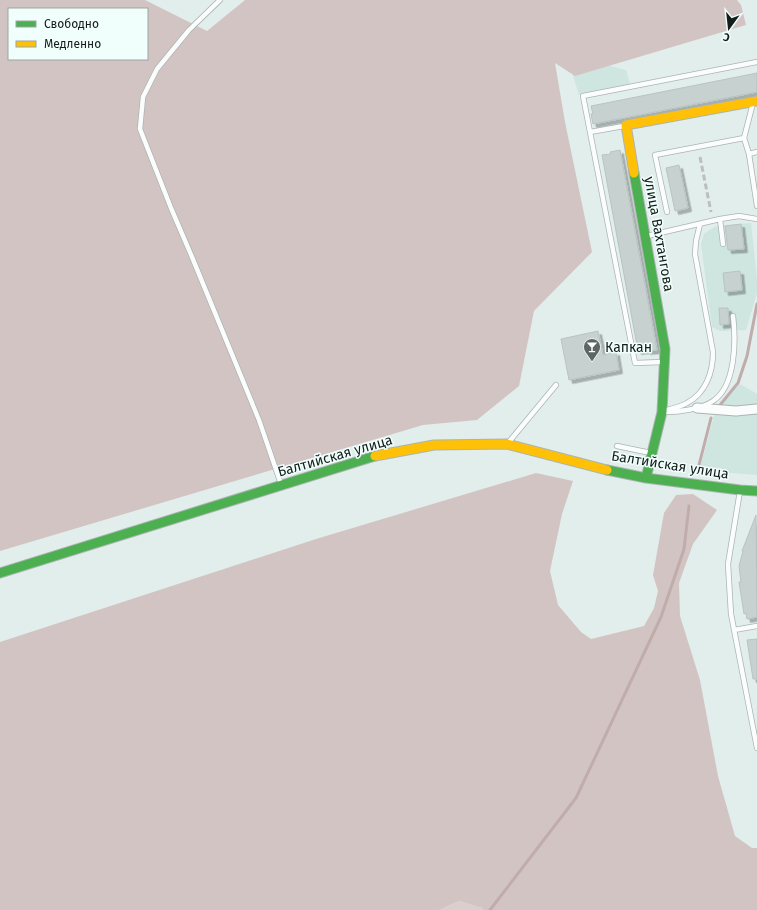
<svg xmlns="http://www.w3.org/2000/svg" width="757" height="910" font-family="'Fira Sans',sans-serif">
<defs>
<filter id="shadow"><feDropShadow dx="3.5" dy="3.5" stdDeviation="0" flood-color="#0004"/></filter>
</defs>
<rect width="100%" height="100%" fill="#e2eeec"/>
<path fill="#cee5e0" d="M599 63 626 70 630 84 579 95 571 69Z
M751 223 757 279V293L746 330 720 331 712 327 701 244 704 234 716 226Z
M740 384 757 394V475L719 472 700 468 715 412Z"/>
<path fill="#dacfcf" d="M459 901 482 908 483 910H439Z"/>
<path fill="#d3c4c4" fill-rule="evenodd" d="M0 0H145L207 31 245 0H737L741 5 746 25 575 76 555 63 565 122 592 252 534 311 519 386 477 420 423 425 0 551ZM9 9H147V59H9Z
M536 473 573 481 562 514 550 571 558 605 581 632 591 639 644 626 654 608 658 591 653 575 664 513 676 495 693 494 717 510 693 544 679 583 680 616 700 680 718 776 735 836 752 848H757V910H483L482 908 459 901 439 910H0V642L316 539Z"/>
<g fill="none" stroke-linecap="round" stroke-linejoin="round">
<path stroke="#c1acac" stroke-width="3" d="M720 405 738 383 747 356 757 304
M699 465 711 418
M490 910 576 798 661 617 684 549 689 506"/>
</g>
<path fill="#c7d1cf" stroke="#b9c4c2" filter="url(#shadow)" d="M757 73V92L593 124 591 114H593L591 106Z
M620 150 657 350 647 351V350L638 351 602 155 611 154 610 152Z
M679 165 688 208 675 211 666 168Z
M741 224 744 249 728 250 725 226Z
M740 271 742 290 725 292 723 273Z
M719 308H728L729 324 720 325Z
M598 331 603 355 616 352 619 370 569 380 561 339Z
M756 515 757 617 747 619 746 613 744 614 739 582H741L739 566 743 551H742Z
M757 639V679H753L747 640Z"/>
<g fill="none" stroke-linecap="round" stroke-linejoin="round">
<defs>
<path id="lane" d="M220 0 189 30 157 69 143 97 140 129 171 208 192 257 259 420 281 484
M624 126 590 132 583 96 757 62
M590 132 635 363 663 362
M744 138 753 103
M749 154 757 206
M667 212 655 155 744 138 749 154 757 152
M720 219 723 244
M647 236 720 219 739 216 757 219
M663 411C671 409 680 407 687 403 706 393 713 372 713 352L695 254 696 241 700 224
M665 412C680 412 701 409 713 401 736 386 736 340 733 316
M508 443 556 385
M617 446 651 453
M740 491 728 564 731 614 757 748
M734 630 757 626"/>
<path id="street" d="M697 408 736 411 757 409"/>
<path id="fast" d="M634 173 665 349 662 412 646 478
M607 470 646 478 740 490 757 491
M0 573 375 456"/>
<path id="slow" d="M634 173 626 125 757 101
M375 456 434 445 507 444 607 470"/>
</defs>
<use href="#lane" stroke="#abb4b3" stroke-width="6"/>
<use href="#street" stroke="#abb4b3" stroke-width="11"/>
<use href="#fast" stroke="#abb4b3" stroke-width="11"/>
<use href="#slow" stroke="#abb4b3" stroke-width="11"/>
<use href="#lane" stroke="#fbfcfc" stroke-width="4.5"/>
<use href="#street" stroke="#fbfcfc" stroke-width="9"/>
<use href="#fast" stroke="#4caf50" stroke-width="9"/>
<use href="#slow" stroke="#ffc107" stroke-width="9"/>
<path stroke="#bdbfbf" stroke-width="3" stroke-dasharray="6 3" stroke-linecap="butt" d="M700 157 711 212"/>
</g>
<defs>
<symbol id="bar-pin" viewBox="-11 -11 22 30"><path d="M0 17L-7.5 6A9.5 9.5 0 1 1 7.5 6Z" fill="#5d6664" stroke="#f1fffc"/><path d="M-6-5H6L.8 .8V4.5H3.5V6h-7V4.5H-.8V.8Z" fill="#fff"/></symbol>
</defs>
<g fill-rule="evenodd">
<use href="#bar-pin" x="582" y="337" width="20" height="27"/>
</g>
<g text-anchor="middle" dominant-baseline="central" stroke-width="3" stroke-linejoin="round" paint-order="stroke">
<g font-size="14" fill="#151d1b" stroke="#f1fffc">
<text transform="translate(659 234) rotate(80)">улица Вахтангова</text>
<text transform="translate(335 456) rotate(-16)">Балтийская улица</text>
<text transform="translate(670 465) rotate(9)">Балтийская улица</text>
</g>
<g font-size="14" fill="#151d1b" stroke="#f1fffc" text-anchor="start">
<text x="605" y="347">Капкан</text>
</g>
</g>
<rect x="8" y="8" width="140" height="52" fill="#f1fffc" stroke="#99a5a2"/>
<rect x="16" y="21" width="20" height="6" fill="#4caf50" stroke="#99a5a2"/>
<text x="44" y="28" font-size="12" fill="#151d1b">Свободно</text>
<rect x="16" y="41" width="20" height="6" fill="#ffc107" stroke="#99a5a2"/>
<text x="44" y="48" font-size="12" fill="#151d1b">Медленно</text>
<g transform="translate(729 28) rotate(195)" stroke="#f1fffc" stroke-width="3" paint-order="stroke">
<path d="M0-3L7 15L0 10L-7 15Z" fill="#151d1b"/>
<text y="-6" font-size="11" font-weight="bold" text-anchor="middle" fill="#151d1b">С</text>
</g>
</svg>
